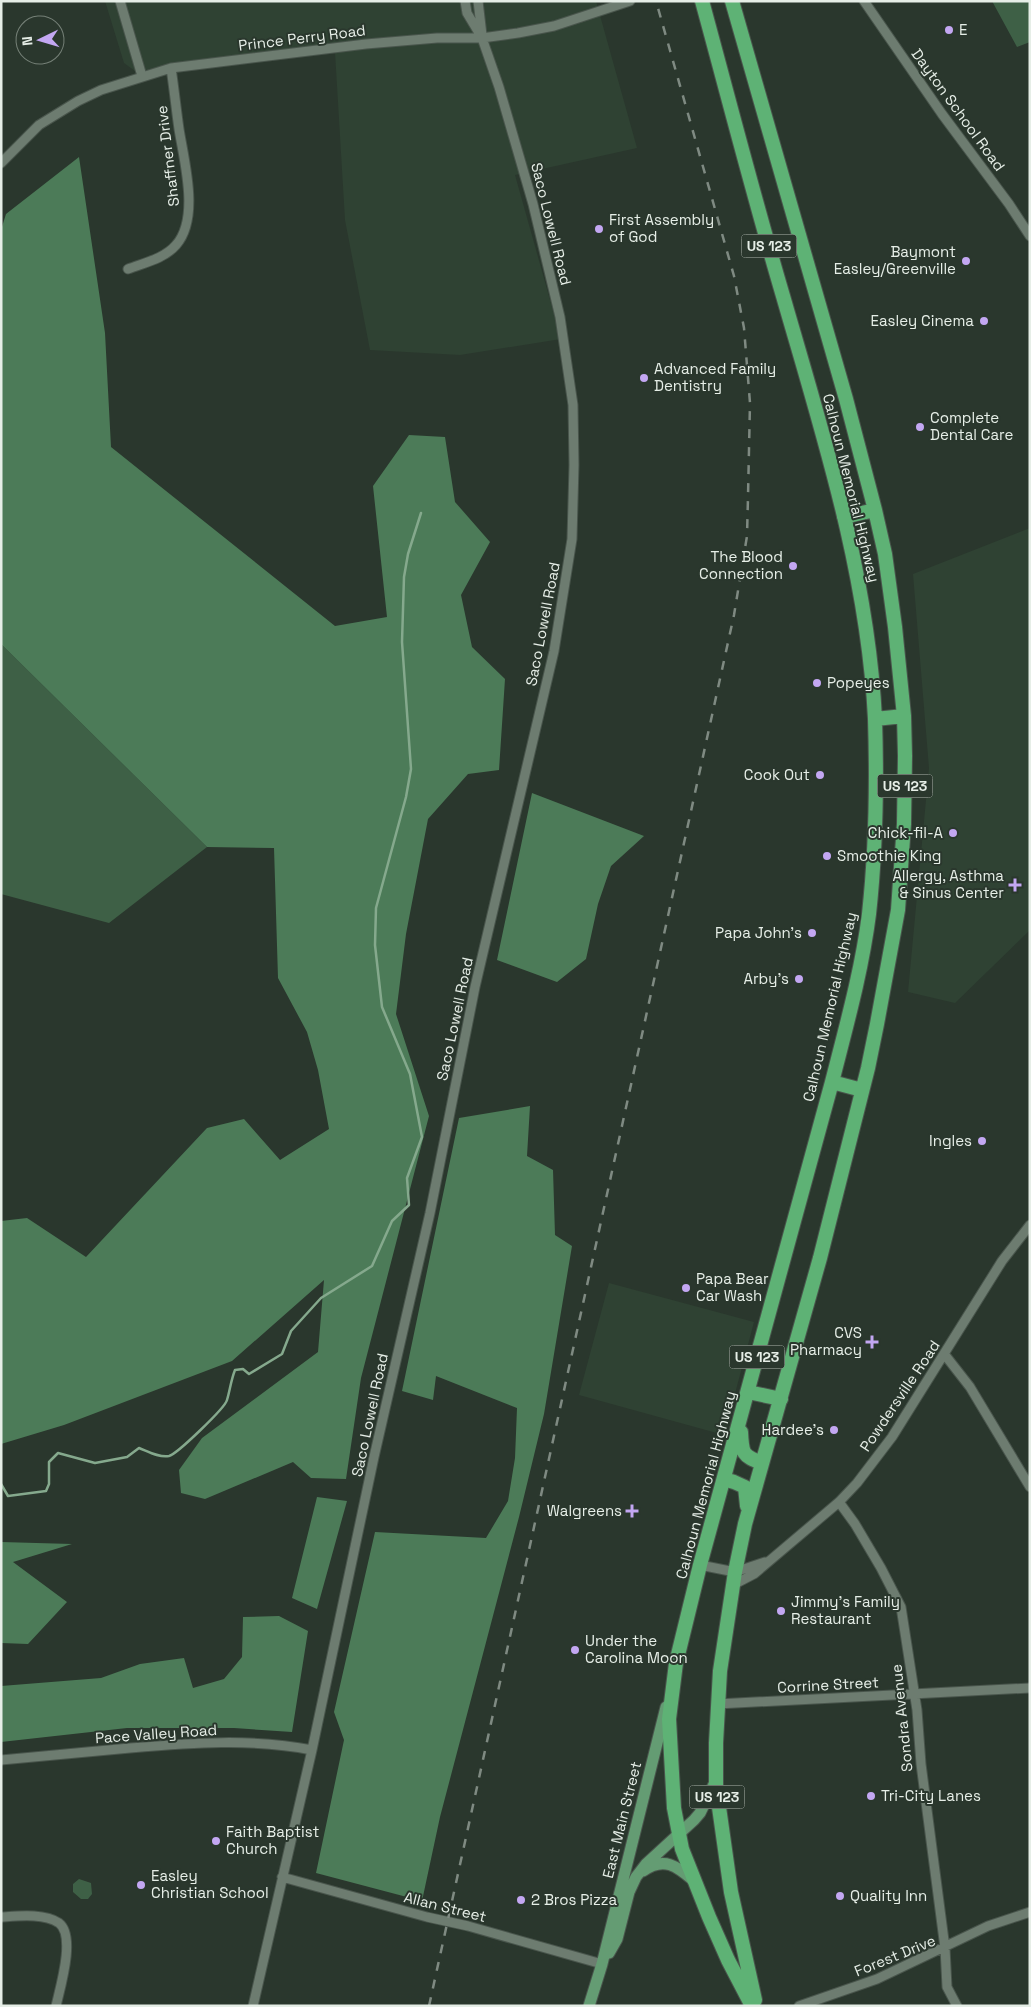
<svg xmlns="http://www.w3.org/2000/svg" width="1031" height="2007" viewBox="0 0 1031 2007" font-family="'Space Grotesk',sans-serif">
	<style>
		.built { fill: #2f4233 }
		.green { fill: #3e6046 }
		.forest { fill: #4c7b58 }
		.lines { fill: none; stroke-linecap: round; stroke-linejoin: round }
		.stream { stroke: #85a98d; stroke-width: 2.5 }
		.minor-casing { stroke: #49554c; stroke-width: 11 }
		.major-casing { stroke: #49554c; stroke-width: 13 }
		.highway-casing { stroke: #49554c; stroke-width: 16 }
		.minor { stroke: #6d7c70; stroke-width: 9 }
		.major { stroke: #649c73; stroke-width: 11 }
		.highway { stroke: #5eb275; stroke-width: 14 }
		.rail { stroke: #7f8a82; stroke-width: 2.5; stroke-dasharray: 9 9; stroke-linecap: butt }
		.poi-dot { fill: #c3a7f2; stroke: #2a372d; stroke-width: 2 }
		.labels { text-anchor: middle; stroke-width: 4; stroke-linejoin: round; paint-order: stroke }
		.shield { fill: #2a372d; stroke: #aeb7af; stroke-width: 1 }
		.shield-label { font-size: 14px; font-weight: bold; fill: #e6eee7 }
		.poi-label { font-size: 15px; fill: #e6eee7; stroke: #2a372d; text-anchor: start }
		.street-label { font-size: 15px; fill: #e6eee7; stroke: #2a372d }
	</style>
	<rect width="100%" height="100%" fill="#2a372d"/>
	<path class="built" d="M105 1H596L637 148 515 175 561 339 460 355 370 350 345 220 335 52 284 59 228 63 142 76 124 63Z
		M1030 528V930L955 1003 908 992 929 768 913 574Z
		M609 1283 754 1322 724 1435 579 1395Z"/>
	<path class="green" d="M992 1H1030V42L1017 47Z
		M1 644 207 847 109 923 1 894Z
		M79 1879 91 1883 92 1894 88 1899H81L73 1892V1884Z"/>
	<path class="forest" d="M79 157 105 333 111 447 335 626 387 617 373 486 409 435 445 437 455 502 490 542 461 595 472 647 505 679 499 770 468 774 428 819 406 934 396 1014 429 1116 361 1378 346 1479 311 1478 293 1462 205 1499 181 1493 179 1470 202 1438 318 1352 324 1280 232 1361 64 1425 1 1444V1221L27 1218 86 1257 207 1128 244 1119 280 1160 329 1129 318 1070 307 1032 278 978 274 848 207 847 1 644V230L6 214Z
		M532 793 644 836 611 866 598 904 586 959 557 982 497 960Z
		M530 1106 527 1156 553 1170 555 1235 572 1246 544 1414 519 1517 440 1817 422 1901 316 1873 344 1740 334 1712 375 1532 486 1538 508 1501 515 1458 517 1408 436 1376 433 1400 402 1391 459 1118Z
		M317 1497 347 1501 317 1609 292 1598Z
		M1 1542 72 1544 13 1562 67 1602 28 1644 1 1643Z
		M279 1616 308 1631 292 1732 234 1728H127L1 1742V1686L101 1678 140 1664 184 1658 193 1688 224 1679 242 1657 243 1617Z"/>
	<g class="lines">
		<path class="stream" d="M1 1484 8 1496 46 1491 49 1484V1462L58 1453 95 1463 127 1457 139 1448C147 1451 159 1458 169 1456 177 1454 225 1408 227 1400 230 1390 231 1380 235 1370L243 1369 249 1374 282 1354 291 1331 321 1298 372 1266 392 1221 409 1205 407 1178 422 1137 410 1074 382 1007 375 945 376 908 406 797 411 769 402 642 404 577 408 554 421 513"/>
		<defs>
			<path id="minor" d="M120 1 142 76
				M478 1 482 35
				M864 1 942 114 1009 204 1030 236
				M1 163 39 125 78 101 101 90 171 68 366 44 437 38H482L518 33 554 26 630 1
				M128 269C143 263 164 259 176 245 200 218 184 161 179 129 176 108 174 88 171 68
				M945 1355 970 1387 1030 1487
				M839 1502 855 1524 881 1568 901 1607 917 1710 921 1764 945 1948 947 1987 957 2006
				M700 1565 735 1572 765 1562
				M733 1585 754 1574 839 1502 857 1483 892 1437 1002 1261 1030 1225
				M717 1704 1030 1688
				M1 1760C44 1756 87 1752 130 1748 190 1743 253 1738 312 1750
				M282 1877 427 1917 468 1926 602 1964
				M1 1917C18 1916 44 1913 59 1923 76 1936 60 1988 56 2006
				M253 2006 312 1750 374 1457 430 1213 475 987 554 651 572 539 574 465 573 405 560 317 533 204 499 87 482 38 467 13 465 1
				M799 2006 877 1979 988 1926 1030 1912"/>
			<path id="major" d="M643 1871C664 1856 677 1866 694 1881
				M609 1953 617 1939 629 1892 636 1877 646 1864 694 1820 700 1813 716 1780
				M589 2006 602 1964 666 1707"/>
			<path id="highway" d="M702 1C729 100 754 198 783 296 823 435 868 574 875 719 877 783 876 850 869 914 862 970 846 1027 832 1082L700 1565 676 1663 669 1719 674 1808 682 1849 709 1917 728 1960 752 2006
				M732 1 846 399 875 510 885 554 895 627 904 716 905 756 904 824 898 910 877 1024 868 1068 820 1258 745 1524 735 1572 720 1671 716 1743V1786L731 1892 755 2000
				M844 517 875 510
				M875 719 904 716
				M832 1082 862 1090
				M748 1392 781 1399
				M741 1432C742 1453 742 1456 762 1463
				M724 1479 734 1482 745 1487 747 1506"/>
		</defs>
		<use href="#minor" class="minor-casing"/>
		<use href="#major" class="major-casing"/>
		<use href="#highway" class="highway-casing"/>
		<use href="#minor" class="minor"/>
		<use href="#major" class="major"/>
		<use href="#highway" class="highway"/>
		<path class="rail" d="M429 2006 734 615 747 536 748 497 750 403 744 328 734 276 656 1"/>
	</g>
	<g class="poi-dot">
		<circle cx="949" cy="30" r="5"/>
		<circle cx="599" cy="229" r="5"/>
		<circle cx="966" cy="261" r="5"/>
		<circle cx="984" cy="321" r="5"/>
		<circle cx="644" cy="378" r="5"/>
		<circle cx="920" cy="427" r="5"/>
		<circle cx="793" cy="566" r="5"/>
		<circle cx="817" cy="683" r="5"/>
		<circle cx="820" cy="775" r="5"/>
		<circle cx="953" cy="833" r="5"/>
		<circle cx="827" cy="856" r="5"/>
		<path d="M1012.5 877.5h5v5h5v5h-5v5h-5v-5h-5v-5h5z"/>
		<circle cx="812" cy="933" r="5"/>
		<circle cx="799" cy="979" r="5"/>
		<circle cx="982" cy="1141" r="5"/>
		<circle cx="686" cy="1288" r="5"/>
		<path d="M869.5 1334.5h5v5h5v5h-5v5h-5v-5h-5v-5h5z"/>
		<circle cx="834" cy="1430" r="5"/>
		<path d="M629.5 1503.5h5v5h5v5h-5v5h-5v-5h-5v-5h5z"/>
		<circle cx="781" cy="1611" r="5"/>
		<circle cx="575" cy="1650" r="5"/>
		<circle cx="871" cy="1796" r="5"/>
		<circle cx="216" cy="1841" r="5"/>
		<circle cx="141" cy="1885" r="5"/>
		<circle cx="840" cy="1896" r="5"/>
		<circle cx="521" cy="1900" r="5"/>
	</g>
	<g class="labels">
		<g class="shield">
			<rect x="741.5" y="234.5" width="55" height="23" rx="4"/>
			<rect x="877.5" y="774.5" width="55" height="23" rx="4"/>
			<rect x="729.5" y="1345.5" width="55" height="23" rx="4"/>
			<rect x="689.5" y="1785.5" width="55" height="23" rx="4"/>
		</g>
		<g class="shield-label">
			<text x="769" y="251">US 123</text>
			<text x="905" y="791">US 123</text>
			<text x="757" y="1362">US 123</text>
			<text x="717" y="1802">US 123</text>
		</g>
		<g class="poi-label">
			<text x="959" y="35">E</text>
			<text x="609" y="225">First Assembly<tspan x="609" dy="17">of God</tspan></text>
			<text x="956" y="257" text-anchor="end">Baymont<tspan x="956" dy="17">Easley/Greenville</tspan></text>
			<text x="974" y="326" text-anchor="end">Easley Cinema</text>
			<text x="654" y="374">Advanced Family<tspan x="654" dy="17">Dentistry</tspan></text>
			<text x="930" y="423">Complete<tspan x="930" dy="17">Dental Care</tspan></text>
			<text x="783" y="562" text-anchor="end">The Blood<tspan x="783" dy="17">Connection</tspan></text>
			<text x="827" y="688">Popeyes</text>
			<text x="810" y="780" text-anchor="end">Cook Out</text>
			<text x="943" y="838" text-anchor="end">Chick-fil-A</text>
			<text x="837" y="861">Smoothie King</text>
			<text x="1004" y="881" text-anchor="end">Allergy, Asthma<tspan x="1004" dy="17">&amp; Sinus Center</tspan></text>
			<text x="802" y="938" text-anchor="end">Papa John's</text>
			<text x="789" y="984" text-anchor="end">Arby's</text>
			<text x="972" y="1146" text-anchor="end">Ingles</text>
			<text x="696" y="1284">Papa Bear<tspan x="696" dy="17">Car Wash</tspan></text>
			<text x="862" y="1338" text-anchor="end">CVS<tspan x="862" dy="17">Pharmacy</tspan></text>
			<text x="824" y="1435" text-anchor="end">Hardee's</text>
			<text x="622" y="1516" text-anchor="end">Walgreens</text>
			<text x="791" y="1607">Jimmy's Family<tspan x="791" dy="17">Restaurant</tspan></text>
			<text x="585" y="1646">Under the<tspan x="585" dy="17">Carolina Moon</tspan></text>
			<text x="881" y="1801">Tri-City Lanes</text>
			<text x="226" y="1837">Faith Baptist<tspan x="226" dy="17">Church</tspan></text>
			<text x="151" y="1881">Easley<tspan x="151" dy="17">Christian School</tspan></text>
			<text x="850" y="1901">Quality Inn</text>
			<text x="531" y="1905">2 Bros Pizza</text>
		</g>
		<g class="street-label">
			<text transform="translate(302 38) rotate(-7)" y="5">Prince Perry Road</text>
			<text transform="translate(958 110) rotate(54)" y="5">Dayton School Road</text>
			<text transform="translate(168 156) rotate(-97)" y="5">Shaffner Drive</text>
			<text transform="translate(551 224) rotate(76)" y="5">Saco Lowell Road</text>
			<text transform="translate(851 488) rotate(76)" y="5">Calhoun Memorial Highway</text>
			<text transform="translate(543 624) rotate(-79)" y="5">Saco Lowell Road</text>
			<text transform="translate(830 1007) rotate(-77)" y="5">Calhoun Memorial Highway</text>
			<text transform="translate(455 1019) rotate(-78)" y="5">Saco Lowell Road</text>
			<text transform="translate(900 1396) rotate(-56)" y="5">Powdersville Road</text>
			<text transform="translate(370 1415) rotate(-78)" y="5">Saco Lowell Road</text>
			<text transform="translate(706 1485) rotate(-75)" y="5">Calhoun Memorial Highway</text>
			<text transform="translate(828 1685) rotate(-3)" y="5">Corrine Street</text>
			<text transform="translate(902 1718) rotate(-96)" y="5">Sondra Avenue</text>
			<text transform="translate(156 1734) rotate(-4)" y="5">Pace Valley Road</text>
			<text transform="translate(622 1820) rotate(-76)" y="5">East Main Street</text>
			<text transform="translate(445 1907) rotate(14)" y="5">Allan Street</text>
			<text transform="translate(895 1956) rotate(-22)" y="5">Forest Drive</text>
		</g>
	</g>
	<rect width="1031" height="2007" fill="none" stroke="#e6eee7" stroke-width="5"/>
	<g transform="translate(40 40) rotate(265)"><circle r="24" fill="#2a372d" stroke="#758077"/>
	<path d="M0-4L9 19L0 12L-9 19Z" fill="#c3a7f2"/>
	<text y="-8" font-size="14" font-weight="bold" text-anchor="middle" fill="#e6eee7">N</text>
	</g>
</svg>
